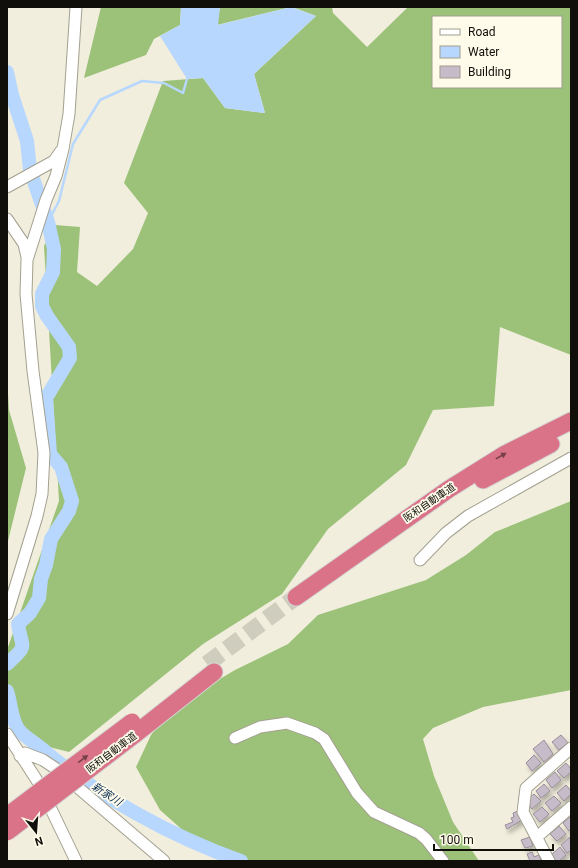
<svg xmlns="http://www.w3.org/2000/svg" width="578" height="868" viewBox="0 0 578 868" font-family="Roboto,'Noto Sans JP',sans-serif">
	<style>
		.forest { fill: #9cc27a; fill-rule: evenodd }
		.water { fill: #b8d7fe }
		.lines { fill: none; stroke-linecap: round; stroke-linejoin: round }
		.stream { stroke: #b8d7fe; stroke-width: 2.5 }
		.river { stroke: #b8d7fe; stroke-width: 14 }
		.building { fill: #c6bbc9; stroke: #988e9b; filter: url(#shadow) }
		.highway-tunnel { stroke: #cfcdbd; stroke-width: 17; stroke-dasharray: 17 8; stroke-linecap: butt }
		.minor-casing { stroke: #a3a090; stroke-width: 13 }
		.highway-casing { stroke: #d4d4d3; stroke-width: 19 }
		.minor { stroke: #fff; stroke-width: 11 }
		.highway { stroke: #da7388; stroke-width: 17 }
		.highway-bridge-casing { stroke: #d4d4d3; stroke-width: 19; stroke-linecap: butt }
		.highway-bridge { stroke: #da7388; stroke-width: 17 }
		.oneway { fill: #754148 }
		.labels { text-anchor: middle; stroke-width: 3.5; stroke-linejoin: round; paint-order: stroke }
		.street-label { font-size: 10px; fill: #100f09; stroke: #fffbea }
		.water-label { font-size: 11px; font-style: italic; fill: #092e55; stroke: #fffbea }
	</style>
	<defs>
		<filter id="shadow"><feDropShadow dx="2.5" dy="4" stdDeviation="2" flood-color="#0004"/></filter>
	</defs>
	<rect width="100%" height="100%" fill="#f1eedd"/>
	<path class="forest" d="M101 7H181L180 25 154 39 146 55 84 78Z
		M220 7H291L217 25Z
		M292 7H332L333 13 367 47 407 8 405 7H571V355L500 327 494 406 433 410 406 465 328 529 282 594 203 644 69 752 29 742 7 686V650L59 501 44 246 55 225 80 227 77 272 97 286 133 249 148 213 124 183 163 81 203 78 225 108 265 113 254 74 316 16ZM433 17H561V87H433Z
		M7 376 9 410 26 468 7 545Z
		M571 501V690L483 707 433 728 423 739 434 776 453 822 479 861H243L204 849 160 810 136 767 151 735 171 708 235 670 288 644 318 615 426 580 466 555 495 532Z"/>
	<path class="water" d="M181 7H220L218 25 291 7 316 16 254 74 265 113 225 108 203 78 187 79 160 36 180 25Z"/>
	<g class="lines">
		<path class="stream" d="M48 222 59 201 73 144 100 100 142 81 164 83 183 93 187 79"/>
		<path class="river" d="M7 72 12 95 27 141 30 170 48 222 54 249 53 272 42 294V306L47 316 69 347 70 358 46 398 50 454 61 467 72 501 69 511 51 539 46 565 41 579 39 598 30 613 18 624C22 650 29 644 7 664
			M7 691C11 703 11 718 18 729 23 736 34 742 41 748 96 795 172 837 241 861"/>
	</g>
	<path class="building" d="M561 735 568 743 559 750 552 742Z
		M544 740 553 754 544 762 533 749Z
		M534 755 541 763 532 771 526 763Z
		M566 763 571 769V772L564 778 557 771Z
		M555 772 561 780 552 788 546 780Z
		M544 784 550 791 541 798 536 791Z
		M566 785 571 791V794L564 801 557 793Z
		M534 794 541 801 532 809 526 801Z
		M554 796 561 803 552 811 545 803Z
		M542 807 549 814 540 822 533 814Z
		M518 811 522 820 507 829 505 825 513 822 511 818 514 817 513 813Z
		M571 816V830L569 831 563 823Z
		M559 826 566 834 557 841 550 834Z
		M530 837 533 846 525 848 521 840Z
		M570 837 571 850 567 853 561 845Z
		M560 847 566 855 559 861H556L551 855Z
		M532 852 534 857 539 855 541 861H530L527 854Z"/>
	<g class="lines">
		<path class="highway-tunnel" d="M207 664 296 597"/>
		<defs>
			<path id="minor" d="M7 187 54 161 61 151
				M7 219 24 244 27 257
				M420 560 446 533 468 516 571 458
				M7 614 37 516 42 494 44 453 33 371 26 294 27 260 46 200 56 176 63 149 69 114 76 7
				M7 734 38 782 76 861
				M235 738 260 727 287 723 315 733 324 739 357 793 374 812 419 833 426 839 443 861
				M20 756 25 753 43 760 55 768 164 861
				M537 837 571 807
				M549 861 523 812 526 788 571 748"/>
			<path id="highway" d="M483 480 551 444
				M296 597 449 489 505 454 571 421
				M134 735 214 672"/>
		</defs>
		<use href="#minor" class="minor-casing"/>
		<use href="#highway" class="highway-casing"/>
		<use href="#minor" class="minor"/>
		<use href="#highway" class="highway"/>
		<defs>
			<path id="highway-bridge" d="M7 816 132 722
				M7 832 134 735"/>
		</defs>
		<use href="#highway-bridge" class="highway-bridge-casing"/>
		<use href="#highway-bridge" class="highway-bridge"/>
	</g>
	<defs><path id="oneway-solid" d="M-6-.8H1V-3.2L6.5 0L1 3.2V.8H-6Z"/></defs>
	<g class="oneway">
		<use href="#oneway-solid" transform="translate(501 456) rotate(-29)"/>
		<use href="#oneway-solid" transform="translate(83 759) rotate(-37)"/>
	</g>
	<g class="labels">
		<g class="street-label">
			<text transform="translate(429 502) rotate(-34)" y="4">阪和自動車道</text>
			<text transform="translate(111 752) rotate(-37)" y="4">阪和自動車道</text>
		</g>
		<g class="water-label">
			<text transform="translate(107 794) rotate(33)" y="4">新家川</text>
		</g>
	</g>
	<rect width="578" height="868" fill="none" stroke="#100f09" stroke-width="16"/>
	<rect x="432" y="16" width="130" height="72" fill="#fffbea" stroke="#9f9d90"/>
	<rect x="440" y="29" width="20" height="6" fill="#ffffff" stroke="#9f9d90"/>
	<text x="468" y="36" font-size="12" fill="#100f09">Road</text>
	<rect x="440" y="46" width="20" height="12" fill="#b8d7fe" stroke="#9f9d90"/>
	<text x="468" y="56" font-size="12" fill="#100f09">Water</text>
	<rect x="440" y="66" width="20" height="12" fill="#c6bbc9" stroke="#9f9d90"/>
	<text x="468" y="76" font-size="12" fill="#100f09">Building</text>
	<g transform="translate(36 832) rotate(163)" stroke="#fffbea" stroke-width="3" paint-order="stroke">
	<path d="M0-3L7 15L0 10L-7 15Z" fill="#100f09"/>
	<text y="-6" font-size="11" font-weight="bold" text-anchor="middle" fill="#100f09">N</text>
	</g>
	<path d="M434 844v6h119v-6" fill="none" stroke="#100f09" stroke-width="2"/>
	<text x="440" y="844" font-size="12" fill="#100f09" stroke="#fffbea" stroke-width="3" paint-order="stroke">100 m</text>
</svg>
